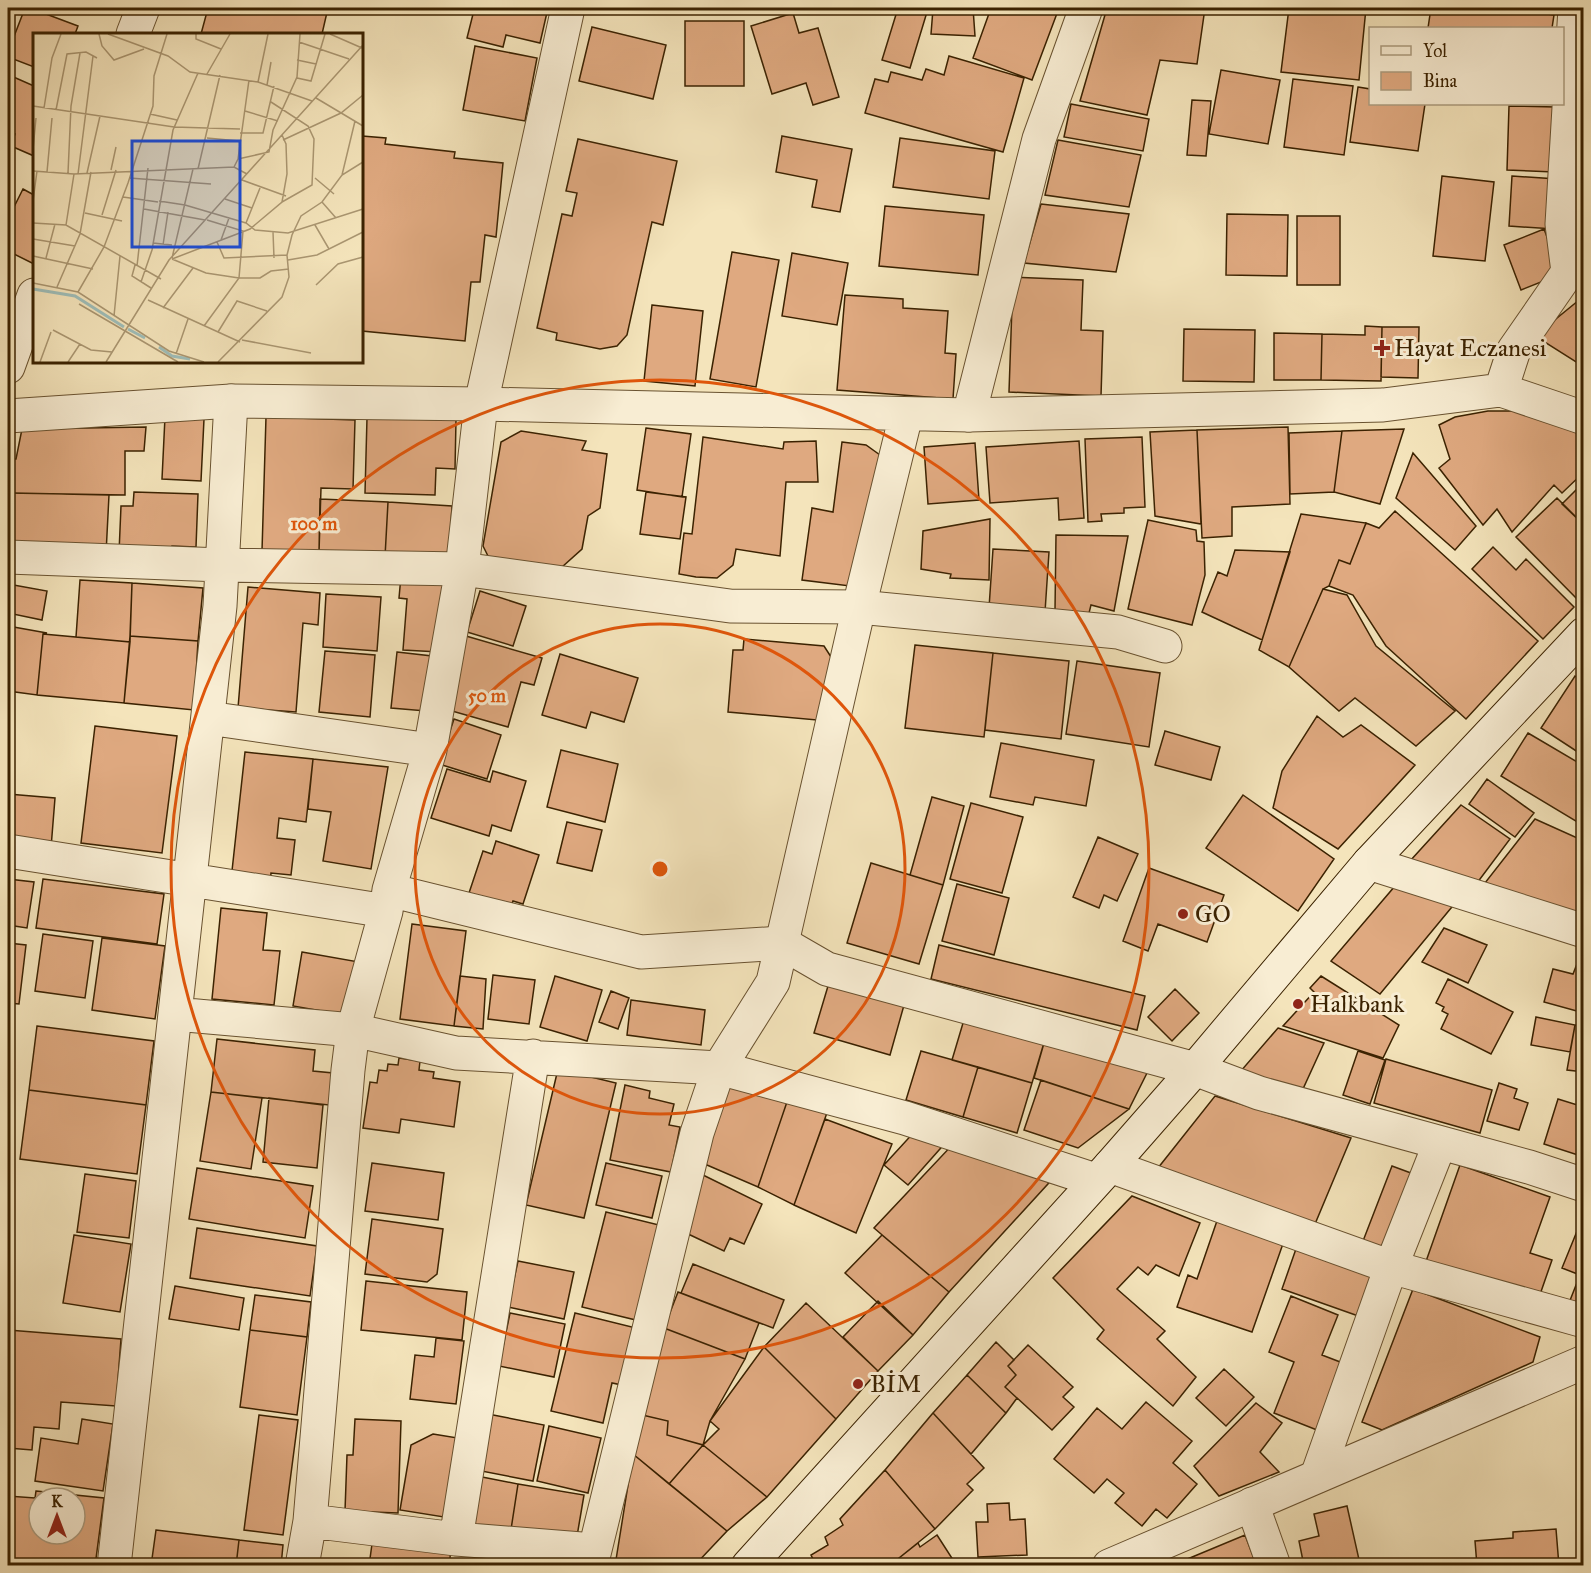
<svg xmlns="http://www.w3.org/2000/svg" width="1591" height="1573" viewBox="0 0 1591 1573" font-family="'IM FELL Great Primer',serif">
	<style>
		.building { fill: #dfa980; stroke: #3b2201; stroke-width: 1.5; fill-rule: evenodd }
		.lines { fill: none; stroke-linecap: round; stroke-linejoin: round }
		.minor-casing { stroke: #695230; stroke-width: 35 }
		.tertiary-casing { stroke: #695230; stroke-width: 35 }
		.secondary-casing { stroke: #3b2201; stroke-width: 35 }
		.minor { stroke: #f8edd3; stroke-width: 33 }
		.tertiary { stroke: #f8edd3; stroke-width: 33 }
		.secondary { stroke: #f8edd3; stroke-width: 33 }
		.ring { fill: none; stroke: #df560b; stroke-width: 3 }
		.poi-dot { fill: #8f2418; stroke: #f8edd3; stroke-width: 2 }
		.labels { text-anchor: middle; stroke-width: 6; stroke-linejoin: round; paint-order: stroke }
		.poi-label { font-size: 24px; fill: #3b2201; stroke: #f8edd3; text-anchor: start }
		.inset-river { fill: none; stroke: #9ebdb8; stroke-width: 3 }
		.inset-road { fill: none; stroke: #aa9671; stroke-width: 1.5 }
		.view { fill: #1d4ed8; fill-opacity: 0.15; stroke: #1d4ed8; stroke-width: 3 }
		.inset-edge { fill: none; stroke: #3b2201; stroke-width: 3 }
		.centre { fill: #df560b; stroke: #f8edd3; stroke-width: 3 }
		.ring-label { font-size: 18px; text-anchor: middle; font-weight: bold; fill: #df560b; stroke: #f8edd3; stroke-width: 6; stroke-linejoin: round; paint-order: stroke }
	</style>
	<rect width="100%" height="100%" fill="#f4e4bb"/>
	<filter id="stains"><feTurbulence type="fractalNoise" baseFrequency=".00333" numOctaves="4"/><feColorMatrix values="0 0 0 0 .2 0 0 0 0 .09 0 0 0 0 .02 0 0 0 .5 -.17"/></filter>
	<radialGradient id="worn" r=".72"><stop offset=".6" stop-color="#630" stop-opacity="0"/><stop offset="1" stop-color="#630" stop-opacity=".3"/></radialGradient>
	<path class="building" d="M25 8H30L78 26 75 34H34V67L8 57V52Z
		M208 8H328L322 34H201Z
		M491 8H548L540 43 506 35 503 47 467 38 474 10 490 13Z
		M898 8H912L927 12 910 68 882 60Z
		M930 8H973L975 36 931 34 933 9Z
		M991 8H1059L1032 80 973 58Z
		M1107 8H1205L1197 64 1160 60 1147 115 1080 101Z
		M1289 8H1366L1359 80 1281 72Z
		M1431 8H1507L1554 15 1552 28H1428Z
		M793 13 799 33 818 28 839 97 813 105 806 83 772 94 751 26Z
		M685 21H744V86H685Z
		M592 27 666 45 653 99 579 81Z
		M475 46 537 58 525 121 463 110Z
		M949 56 1024 78 1003 152 865 113 875 79 888 82 891 72 922 80 926 69 944 75Z
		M1221 70 1280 80 1268 144 1209 134Z
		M9 75 34 86V156L11 146 15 134 8 131V79Z
		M1293 79 1353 86 1344 155 1284 147Z
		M1358 87 1370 89V104H1425L1418 151 1350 142Z
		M1192 100 1211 101 1206 156 1187 155Z
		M1071 104 1149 119 1143 151 1064 137Z
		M1509 106 1556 107 1554 172 1507 170Z
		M1584 124V201L1581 202 1577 185Z
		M362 136 386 138 385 144 455 152 454 158 503 163 496 237 485 235 480 282H471L465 341 362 331Z
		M782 136 852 149 840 212 812 207 817 180 776 172Z
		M900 138 995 151 989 199 893 187Z
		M578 139 677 161 663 225 652 222 627 335 617 346 600 349 556 340 557 333 537 328 562 214 572 216 577 193 566 191Z
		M1058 140 1141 155 1129 207 1045 195Z
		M1442 176 1494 182 1485 261 1433 256Z
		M1512 176 1557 179 1554 229 1509 226Z
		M23 189 34 195V264L8 251V219Z
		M1041 204 1129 214 1116 272 1024 263Z
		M885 206 984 215 978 275 879 266Z
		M1227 214 1288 215 1287 276 1226 275Z
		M1297 216H1340V285H1297Z
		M1544 229 1561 274 1521 290 1504 245Z
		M732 252 779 260 756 387 710 379Z
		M792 253 848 263 837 325 782 316Z
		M1013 277 1083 280 1081 330 1103 331 1101 396 1009 392Z
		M845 295 903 299V308L948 311 945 353 956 354 953 399 837 390Z
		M1584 296V367L1535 336Z
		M652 305 703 311 695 386 644 381Z
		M1365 326 1382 327 1381 381 1321 380 1322 334 1365 335Z
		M1382 327H1419L1418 378 1381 377Z
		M1184 329 1255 330 1254 382 1183 381Z
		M1274 333 1322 334 1321 380H1274Z
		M1488 411H1522L1584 429V472L1562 493 1554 485 1512 532 1497 509 1483 525 1439 468 1450 459 1439 425 1455 417Z
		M165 417 204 419 201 481 162 479Z
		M266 417 355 420 353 489 321 488 319 553 262 551Z
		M367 418 456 420 455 469 436 468 435 495 365 493Z
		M146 427 144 451H125V495L8 493 9 459H16L22 429Z
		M1288 427 1290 504 1232 507V536L1202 538 1197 430Z
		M646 428 691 434 682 497 637 490Z
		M1404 429 1380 504 1334 492 1342 431Z
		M1197 430 1201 524 1155 516 1150 432Z
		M521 431 586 441 582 450 607 454 600 508 588 516 582 549 552 576 493 566 483 546 501 442Z
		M1342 431 1334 492 1290 494 1289 433Z
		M703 437 783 449 784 442 816 441 818 482H786L780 556 736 549 733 565 717 578 696 577 679 574 684 533 692 534Z
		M1142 437 1145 507 1124 508V513L1101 514 1102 521 1088 522 1085 439Z
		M1079 441 1084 518 1059 520 1058 498 990 503 986 447Z
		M842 442 866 445 880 455 850 586 802 580 812 508 833 512Z
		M975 443 979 500 928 504 924 447Z
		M1413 453 1476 526 1455 550 1396 498Z
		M1584 482V525L1562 504Z
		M134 492 198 494 196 547 172 546 171 555 119 553 121 506H133Z
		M646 492 686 497 680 539 640 534Z
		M14 493 109 495 106 554 8 544V527Z
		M1557 498 1584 525V599L1580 602 1516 537Z
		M320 499 388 502 385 557 319 553Z
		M388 502 452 506 449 561 385 557Z
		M1395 511 1538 641 1466 719 1386 646 1353 595 1329 586 1339 560 1350 564 1366 523 1379 528Z
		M1301 514 1366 523 1350 564 1339 560 1329 586 1323 589 1289 667 1259 650Z
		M990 519 989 580 950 578 951 574 921 569 923 531Z
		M1148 520 1196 530 1197 541 1204 542 1205 575 1192 625 1128 609Z
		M1056 535 1128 536 1114 611 1091 605 1089 613 1055 611Z
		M1493 547 1516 570 1526 559 1574 607 1543 639 1472 569Z
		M993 549 1049 552 1045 612 989 608Z
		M1235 550 1290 552 1262 640 1202 612 1218 572 1227 576Z
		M401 576 444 580 439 652 403 650 407 599 399 598Z
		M80 580 132 583 130 642 76 637Z
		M132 583 203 588 198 641 130 636Z
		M8 584 47 591 42 620 8 613Z
		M248 587 320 593 318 625 303 623 296 712 238 708Z
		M1323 589 1347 595 1376 646 1455 711 1416 746 1355 698 1339 711 1289 667Z
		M480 591 526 606 513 646 467 632Z
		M326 594 381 597 377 651 323 647Z
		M8 626 47 633 43 634 37 695 8 691Z
		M43 634 130 642 124 703 37 695Z
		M130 636 198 641 194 710 124 703Z
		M466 636 542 658 534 685 521 682 508 727 445 709Z
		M744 639 824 646 833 660 828 721 728 712 733 650H743Z
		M915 645 993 653 984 737 905 728Z
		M325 651 375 655 370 717 319 712Z
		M397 652 432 656 426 711 391 708Z
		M993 653 1069 661 1061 739 985 730Z
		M560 654 638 678 624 722 591 712 586 728 542 715Z
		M1077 661 1160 673 1149 747 1066 734Z
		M1575 676 1584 682V756L1541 728Z
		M1317 716 1343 737 1361 725 1415 765 1338 849 1273 808 1282 771Z
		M454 719 501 735 487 779 439 764Z
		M95 726 177 736 162 853 81 843Z
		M1165 731 1220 747 1211 780 1155 765Z
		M1528 733 1584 766V826L1501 776Z
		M1001 743 1094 760 1086 806 1035 797 1033 805 990 797Z
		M561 750 618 764 605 822 547 807Z
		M245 752 313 759 306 822 279 818 277 838 295 840 291 875 271 873 270 884 231 880Z
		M313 759 388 767 371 869 323 861 331 812 308 809Z
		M447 769 490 782 493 771 526 781 511 831 492 825 489 836 431 818Z
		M1487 779 1534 813 1515 837 1469 804Z
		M8 794 55 798 51 848 8 844Z
		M1243 795 1334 859 1298 911 1206 848Z
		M932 797 964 806 943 885 910 875Z
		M971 803 1023 817 1002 893 950 879Z
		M1461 805 1510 839 1474 887 1410 861Z
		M1535 819 1584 841V917L1481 888Z
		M567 822 602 830 592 871 557 863Z
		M1098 837 1138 854 1117 901 1104 895 1099 908 1073 897Z
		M496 841 539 855 523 904 513 901 510 909 468 896 483 851 492 854Z
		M871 863 943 885 919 964 847 943Z
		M1149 868 1224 895 1207 942 1158 924 1148 951 1123 941Z
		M8 879 34 882 27 928 8 925Z
		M43 879 164 894 157 944 36 928Z
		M1401 879 1456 902 1380 994 1331 961Z
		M957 884 1009 898 994 955 942 941Z
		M221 908 267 913 263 950 280 951 274 1005 212 999Z
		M412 924 466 931 454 1026 400 1019Z
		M1444 928 1487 945 1468 983 1422 962Z
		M43 934 93 941 85 998 35 991Z
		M102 938 165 946 155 1019 92 1010Z
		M8 943 26 945 19 1004 8 1003Z
		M939 945 1145 996 1137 1030 931 979Z
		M302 952 359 962 350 1016 293 1006Z
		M1577 964 1584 966V1013L1544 1002 1553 969 1573 974Z
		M493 975 535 980 529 1024 488 1019Z
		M460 976 486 979 483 1029 454 1026Z
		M555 976 602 990 587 1041 540 1027Z
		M831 976 906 998 890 1055 814 1033Z
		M1321 976 1399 1025 1383 1058 1283 1026 1314 992 1310 988Z
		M1448 979 1513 1012 1491 1054 1441 1029 1448 1014 1442 1011 1444 1007 1436 1003Z
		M1175 989 1199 1013 1172 1041 1148 1017Z
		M611 991 629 998 618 1029 599 1022Z
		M631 1000 705 1010 701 1045 627 1035Z
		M966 1013 1046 1036 1032 1083 952 1060Z
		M1536 1017 1575 1025 1570 1052 1531 1045Z
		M1575 1025 1584 1026V1072L1567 1070Z
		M37 1026 154 1041 146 1105 29 1090Z
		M1278 1028 1324 1043 1302 1091 1240 1072Z
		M1046 1036 1151 1065 1129 1109 1034 1078Z
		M217 1039 315 1050 313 1071 333 1073 329 1105 211 1092Z
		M921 1051 978 1067 963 1117 906 1100Z
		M1358 1051 1385 1060 1370 1104 1343 1095Z
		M399 1058 420 1061 419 1070 434 1072 433 1078 460 1082 454 1127 401 1119 399 1133 363 1128 370 1082 377 1083 379 1070 387 1071 388 1064 398 1065Z
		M1386 1059 1492 1090 1480 1133 1374 1103Z
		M978 1067 1032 1083 1017 1133 963 1117Z
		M558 1069 616 1083 584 1218 526 1205Z
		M730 1077 789 1096 758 1187 700 1162Z
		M1041 1080 1129 1109 1078 1148 1024 1130Z
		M1499 1083 1517 1089 1514 1098 1528 1103 1519 1130 1487 1121Z
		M625 1085 650 1091 649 1098 674 1104 669 1125 680 1127 671 1172 610 1160Z
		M29 1090 146 1105 137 1174 20 1159Z
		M211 1092 262 1098 251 1169 200 1161Z
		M789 1096 828 1110 794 1205 758 1187Z
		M1215 1096 1351 1138 1315 1224 1158 1168Z
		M269 1098 323 1105 317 1168 263 1162Z
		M1558 1099 1584 1107V1157L1544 1144Z
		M825 1119 892 1144 856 1233 794 1205Z
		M916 1130 947 1141 908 1185 884 1165Z
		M955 1142 1057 1174 949 1292 874 1228Z
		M372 1163 444 1173 438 1220 365 1211Z
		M606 1163 662 1176 652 1218 596 1205Z
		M1460 1165 1550 1197 1530 1253 1552 1260 1536 1306 1424 1267Z
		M1392 1166 1419 1176 1390 1251 1363 1241Z
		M197 1168 313 1186 305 1238 189 1219Z
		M85 1174 136 1181 129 1238 77 1232Z
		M703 1175 762 1204 744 1244 730 1238 724 1251 686 1233Z
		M1132 1196 1200 1223 1179 1276 1156 1265 1148 1275 1138 1267 1117 1289 1165 1331 1157 1339 1196 1377 1173 1406 1097 1339 1104 1330 1053 1278Z
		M606 1212 659 1225 640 1321 582 1307Z
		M1584 1214V1314L1567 1308 1580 1275 1562 1268Z
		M1219 1215 1285 1238 1252 1332 1177 1307 1188 1275 1197 1279Z
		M372 1219 443 1229 437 1274 427 1282 365 1274Z
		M197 1228 317 1246 310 1296 190 1278Z
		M74 1235 131 1244 120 1312 63 1303Z
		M882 1235 949 1292 913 1335 845 1273Z
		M1297 1246 1379 1275 1364 1318 1282 1289Z
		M518 1261 574 1272 564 1319 508 1307Z
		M693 1264 784 1300 773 1328 681 1293Z
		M366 1281 467 1292 462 1340 361 1330Z
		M175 1286 244 1298 239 1330 169 1319Z
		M1413 1289 1540 1337 1533 1362 1382 1430 1362 1422Z
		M678 1292 759 1323 745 1359 664 1328Z
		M255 1295 311 1302 307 1337 250 1330Z
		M1291 1296 1338 1315 1322 1355 1348 1365 1322 1432 1274 1413 1294 1362 1269 1352Z
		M878 1301 913 1335 878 1371 843 1337Z
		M806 1303 878 1371 836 1419 764 1347Z
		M510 1313 565 1324 554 1377 499 1366Z
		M575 1313 636 1328 622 1385 612 1383 603 1423 551 1411Z
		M664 1328 745 1359 710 1421 703 1445 667 1435 668 1421 638 1414Z
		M8 1330 121 1339 116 1406 61 1402 59 1429 34 1427 32 1450 8 1448Z
		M250 1330 307 1337 297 1415 240 1407Z
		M436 1338 464 1341 456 1404 410 1399 415 1355 434 1357Z
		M996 1342 1014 1360 1008 1366 1016 1375 1005 1387 1017 1398 1006 1413 967 1375Z
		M1028 1345 1073 1387 1063 1397 1074 1407 1052 1430 1005 1387 1016 1375 1008 1366Z
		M764 1347 836 1419 767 1497 703 1445 719 1429 710 1421Z
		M1224 1369 1254 1397 1226 1426 1196 1398Z
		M967 1375 1006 1413 971 1454 933 1413Z
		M1146 1402 1192 1441 1173 1463 1197 1484 1167 1518 1156 1509 1142 1526 1115 1503 1124 1493 1107 1479 1094 1493 1054 1459 1097 1408 1122 1429Z
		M1256 1403 1282 1423 1260 1452 1279 1472 1219 1496 1194 1466Z
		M933 1413 984 1468 967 1484 973 1490 935 1529 885 1470Z
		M488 1414 544 1425 533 1481 476 1470Z
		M638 1414 668 1421 667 1435 703 1445 669 1484 633 1454Z
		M259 1415 298 1420 283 1535 244 1530Z
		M82 1419 113 1424 103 1491 35 1481 41 1438 78 1444Z
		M355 1419 401 1421 398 1513 345 1511 347 1455H353Z
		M549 1426 601 1438 588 1493 537 1481Z
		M433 1434 464 1439 450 1518 400 1510 411 1445Z
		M703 1445 767 1497 727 1531 669 1484Z
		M633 1454 727 1531 694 1566H615Z
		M885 1470 935 1529 889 1566H807L814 1561 811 1555 828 1545 825 1537 843 1525 840 1519Z
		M477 1476 518 1484 510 1536 466 1529Z
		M518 1484 584 1495 575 1548 510 1536Z
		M36 1491 104 1498 95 1566H8V1496L35 1498ZM39 1498H75V1534H39Z
		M1009 1503 1010 1520 1025 1519 1027 1555 978 1557 976 1522H988L987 1504Z
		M1347 1506 1360 1564 1304 1566 1299 1541 1319 1536 1314 1514Z
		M1556 1529 1559 1566H1477L1475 1541 1513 1538V1532Z
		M156 1530 239 1540 236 1566H151Z
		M937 1535 957 1566H889L918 1543 920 1547Z
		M1245 1535 1257 1566 1173 1565Z
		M239 1540 283 1545 281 1566H236Z
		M372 1544 451 1549 449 1566H369Z
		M497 1548 575 1553 574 1566H496Z"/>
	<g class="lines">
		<defs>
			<path id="minor" d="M133 34 143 8
				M8 367 34 295
				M969 415 1039 139 1086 8
				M8 557 222 565 462 569 730 606 859 607 1118 632 1165 646
				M208 718 430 750
				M8 851 386 911
				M1369 863 1584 931
				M389 890 641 952 782 943 827 969 1195 1069 1259 1093 1529 1167 1584 1185
				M175 1014 353 1030 456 1053 719 1068 905 1118 1095 1180
				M1110 1166 1391 1267 1584 1321
				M1317 1476 1391 1267 1440 1143
				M1252 1504 1274 1566
				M310 1521 456 1539 594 1550
				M456 1539 533 1056
				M114 1566 220 606 231 401
				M302 1566 310 1521 348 1070 353 1030 386 911 389 890 430 750 462 569 481 404 568 8"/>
			<path id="tertiary" d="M1501 390 1514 350 1568 272 1562 224 1575 8
				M8 416 231 401 481 404 969 415 1383 405 1501 390 1584 418
				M591 1566 697 1133 719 1068 773 982 859 607 906 415
				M1109 1566 1584 1362"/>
			<path id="secondary" d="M748 1566 1110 1166 1195 1069 1369 863 1584 634"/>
		</defs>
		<use href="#minor" class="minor-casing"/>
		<use href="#tertiary" class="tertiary-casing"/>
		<use href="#secondary" class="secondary-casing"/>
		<use href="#minor" class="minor"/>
		<use href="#tertiary" class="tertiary"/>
		<use href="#secondary" class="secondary"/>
	</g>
	<g class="ring">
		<circle cx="660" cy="869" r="245"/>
		<circle cx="660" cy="869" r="489"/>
	</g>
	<g class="poi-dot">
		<path d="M1379 339h6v6h6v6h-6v6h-6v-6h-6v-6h6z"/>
		<circle cx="1183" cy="914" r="6"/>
		<circle cx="1298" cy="1004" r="6"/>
		<circle cx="858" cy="1384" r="6"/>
	</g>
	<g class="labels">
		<g class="poi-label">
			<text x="1394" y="356">Hayat Eczanesi</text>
			<text x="1195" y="922">GO</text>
			<text x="1310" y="1012">Halkbank</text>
			<text x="870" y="1392">BİM</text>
		</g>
	</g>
	<g transform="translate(33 33)">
		<rect width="330" height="330" fill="#f4e4bb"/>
		<path class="inset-river" d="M0 256 42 263 91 294M95 296 112 305M126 314 139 323 157 326"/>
		<path class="inset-road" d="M66 1 69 13 81 27 111 16M75 1 135 23 157 39 225 49 279 68M163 1V6L188 16M297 1 329 15M266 9 316 26M264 27 283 31M174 41 197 1M264 45 278 48 292 1M225 49 235 1M234 52 238 29M283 65 330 93M238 69 275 93 281 106 279 152 249 169M0 73 141 94 207 96M11 75 19 25 28 1M23 77 34 21 53 19 64 25M212 78 245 88M117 81 144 87M207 100H230L241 53M174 105 206 108M250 107 308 80 330 62M0 116 3 85M205 126 236 119 240 97 264 44 267 1M201 134 205 126 216 47M165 136 187 42M78 137 83 114M0 138 41 141 201 134 214 141M14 139 19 85M35 140 38 73 47 20M54 140 67 83M45 141 60 23M309 142 322 88M96 145 178 151M282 145 301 161M209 147 253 163M90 164 125 169M192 166 219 175M0 168 4 138M126 168 152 172 213 190 222 197 255 200 330 176M289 169 303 185M111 176 172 187M52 180 89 188M69 182 83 137M0 190 33 192 128 246M213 190 227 155M33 192 41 141M282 192 296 216M240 199 241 225M0 206 42 213M188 207 196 185M184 209 191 225 254 222M120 210 139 212M130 212 135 179M0 223 60 236M13 225 22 191M139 225 160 136M139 226 217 196 249 169 254 141 253 111 249 102M139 226 173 240 206 245H227L238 238 256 236M255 227 284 222 330 199M102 232 99 243 118 255M104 233 115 135M108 249 119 217 140 97 165 40M0 250 45 259 136 318 171 329M283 252 305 231 330 224M24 254 47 201 58 139M45 259 71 214 95 150 120 73 121 43 134 1M115 267 207 309M46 271 145 329M130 275 160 235M81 283 87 223M171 293 206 245 210 198 174 187M20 297 58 317 79 319M185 299 204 268 234 278M209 307 278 320M143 321 155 286M7 329 18 299M35 329 47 311M73 329 136 227 330 12M185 329 249 264 256 244 254 222 259 202 268 183 289 169 309 142 330 129"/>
		<path class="view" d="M99 108H207V214H99Z"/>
		<rect width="330" height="330" class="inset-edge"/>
	</g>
	<circle cx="660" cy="869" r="9" class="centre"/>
	<g class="ring-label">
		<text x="314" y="530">100 m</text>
		<text x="487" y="702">50 m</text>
	</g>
	<rect width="1591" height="1573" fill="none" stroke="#f4e4bb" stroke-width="30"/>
	<rect x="9" y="9" width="1573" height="1555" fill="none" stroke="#3b2201" stroke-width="3"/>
	<rect x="15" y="15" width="1561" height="1543" fill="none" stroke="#3b2201" stroke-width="1.5"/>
	<rect x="1369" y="27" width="195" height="78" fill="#f8edd3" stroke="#ac9c7f" stroke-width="1.5"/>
	<rect x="1381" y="46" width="30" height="9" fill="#f8edd3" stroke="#ac9c7f" stroke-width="1.5"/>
	<text x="1423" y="57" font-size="18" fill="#3b2201">Yol</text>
	<rect x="1381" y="72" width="30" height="18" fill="#dfa980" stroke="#ac9c7f" stroke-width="1.5"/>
	<text x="1423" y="87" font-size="18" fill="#3b2201">Bina</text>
	<g transform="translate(57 1516)"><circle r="28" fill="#f8edd3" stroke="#ac9c7f" stroke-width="1.5"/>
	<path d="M0-4.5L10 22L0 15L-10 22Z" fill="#8f2418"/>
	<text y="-9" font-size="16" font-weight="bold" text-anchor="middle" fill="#3b2201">K</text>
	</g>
	<rect width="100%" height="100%" filter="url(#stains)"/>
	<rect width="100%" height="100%" fill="url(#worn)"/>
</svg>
